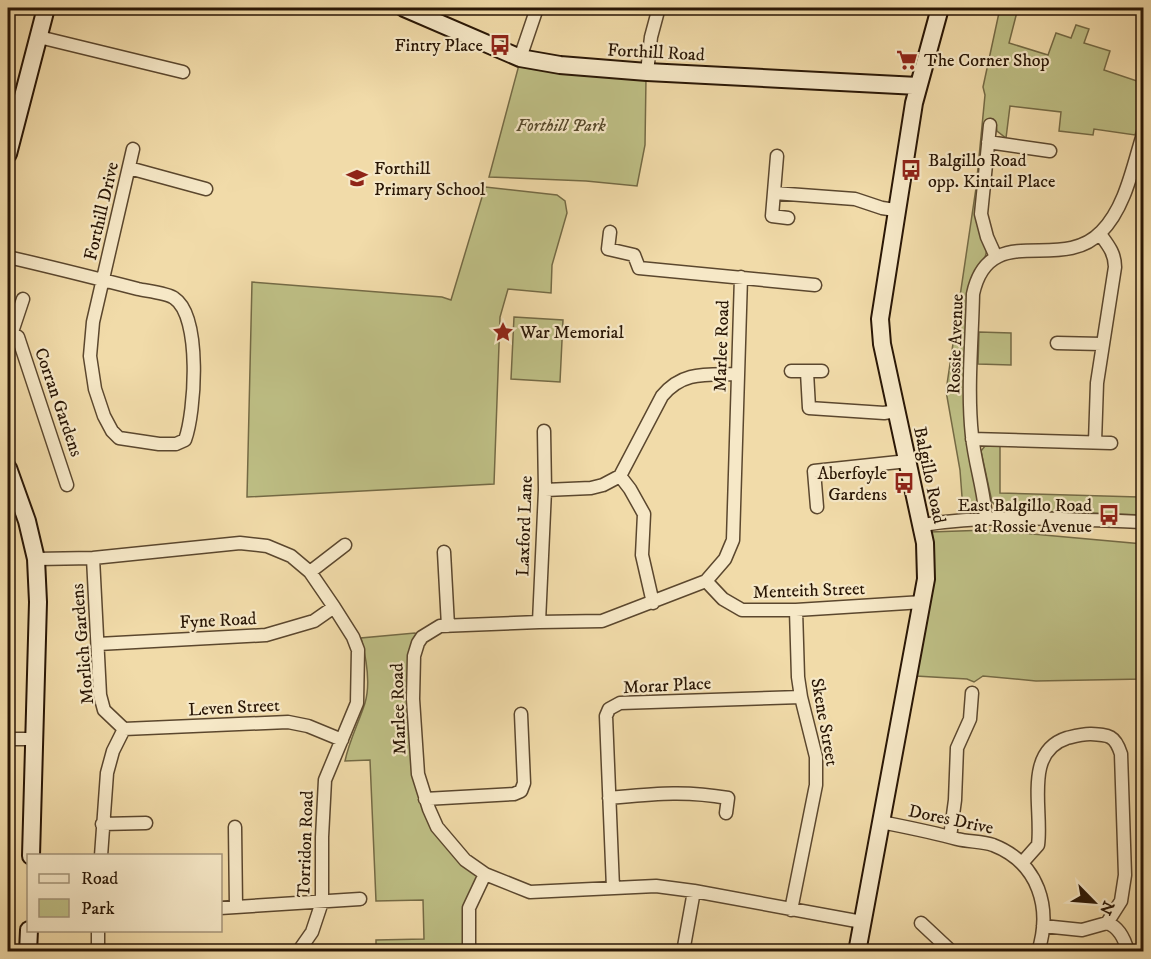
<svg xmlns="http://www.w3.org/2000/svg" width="1151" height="959" viewBox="0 0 1151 959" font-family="'IM FELL DW Pica',serif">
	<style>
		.green { fill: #bebf85; stroke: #746a45; stroke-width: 1.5 }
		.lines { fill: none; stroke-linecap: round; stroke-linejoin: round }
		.street-casing { stroke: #5b472e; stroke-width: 15 }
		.secondary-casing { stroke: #291605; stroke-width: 20 }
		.street { stroke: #f6e8c7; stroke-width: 12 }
		.secondary { stroke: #f6e8c7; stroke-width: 16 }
		.labels { text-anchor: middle; stroke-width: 4.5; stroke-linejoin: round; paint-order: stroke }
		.poi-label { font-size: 18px; fill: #291605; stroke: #f6e8c7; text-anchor: start }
		.street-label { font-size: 18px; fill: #291605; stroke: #f6e8c7 }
		.park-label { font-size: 18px; font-style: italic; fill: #56492b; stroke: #f6e8c7 }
	</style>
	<rect width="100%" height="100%" fill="#f1dba9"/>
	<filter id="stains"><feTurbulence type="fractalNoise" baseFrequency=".00333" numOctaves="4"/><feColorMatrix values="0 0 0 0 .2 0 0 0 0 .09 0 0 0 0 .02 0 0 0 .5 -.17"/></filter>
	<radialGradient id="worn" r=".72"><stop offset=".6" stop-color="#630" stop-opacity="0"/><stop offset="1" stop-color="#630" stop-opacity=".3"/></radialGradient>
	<path class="green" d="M1000 8H1018L1009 43 1048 55 1056 33 1071 38 1076 25 1089 29 1084 43 1110 51 1104 70 1143 83V109L1135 135 1094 129 1093 135 1059 131 1061 112 1010 106 1006 138 997 131 996 125 987 124V250L984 261 972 278 969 290 979 505 975 510H963L960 470 946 391 976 188 985 95 983 87Z
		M520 61 646 78 645 145 637 186 586 181 489 177Z
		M485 187 557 195 565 201 567 213 552 265 551 293 508 289 500 317 494 484 247 497 252 282 442 297 451 300Z
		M514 317 563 320 560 382 511 379Z
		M979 332 1011 333V365L978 364Z
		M985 446H1000V493L1139 497 1143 494V515L1004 510 997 507 992 502 981 451Z
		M988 530 1143 544V679L1036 681 983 676 974 682 967 679 916 676 930 532Z
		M415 633 422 638 413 673 427 811 481 875 466 907 467 951H376V940L424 939 423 900 376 901 370 760 345 761C349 741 359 722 365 703 371 683 366 657 361 638Z"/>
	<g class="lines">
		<defs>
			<path id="street" d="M39 37 183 72
				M520 58 537 8
				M647 72 651 37 658 11 661 8
				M990 125 981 214 987 237 996 257
				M988 142 1050 151
				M777 156 772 216 788 218
				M129 168 206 189
				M774 193 855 199 882 208 895 210
				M610 232 608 249 634 255 639 268 815 285
				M8 257C51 267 95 278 138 289 147 291 167 293 174 298 202 316 195 413 185 440L176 444H159L119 438 112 431 104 416 95 389 90 356 93 322 133 149
				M741 277 733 540 725 559 706 581 602 621 539 622 440 626 422 637 418 643 414 656 413 699 418 774 429 809 437 827 465 860 485 874 530 892 656 886 694 891 862 922
				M8 331 18 337 67 485
				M12 332 23 299
				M1057 343 1102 344
				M791 371H822
				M807 372 809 408 884 413 896 411
				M972 439 1111 443
				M1095 442 1097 383 1115 267C1115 253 1108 245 1100 234
				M620 476 630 489 644 514 642 555 653 603
				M545 490 591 488 603 485 620 476 662 396C683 370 708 375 738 374
				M817 507 814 471 908 461
				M986 518C984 490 975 464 972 436 967 390 972 341 973 294 989 219 1061 274 1101 232 1126 207 1133 165 1144 131
				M922 525C995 513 1070 520 1144 522
				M444 552 448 626
				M93 558 100 695 104 710 124 729 113 751 107 773 101 856
				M36 559 93 558 240 543 267 546 291 556 310 572 334 607 353 637 358 650 357 703 325 780 322 837V902L312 932 298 952
				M310 572 345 545
				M706 581 723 599 742 610H796L923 602
				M539 622 545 490 544 431
				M98 644 266 635 314 621 334 607
				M124 729 288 722 308 726 342 740
				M8 739H34
				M609 798C653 794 684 790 728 798L726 813
				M425 799 514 794 521 791 524 783 521 714
				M881 822C906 827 932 832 957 839 969 842 982 841 993 845 1039 863 1052 908 1038 952
				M102 824 146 823
				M235 827 236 907
				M950 837 955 800 957 748 970 719 972 693
				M1022 863 1038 845C1043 810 1023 752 1067 738 1075 736 1082 734 1090 734 1109 735 1115 735 1121 754L1125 875 1121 901 1107 923 1082 930 1043 926
				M613 888 606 716 609 709 620 703 801 697
				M220 908 360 899
				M791 910 816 785V757L801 697 798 677 796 610
				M921 923 952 952
				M1107 923C1119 927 1125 940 1128 952
				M98 952V930
				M469 952V908L485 874
				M683 952 694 891"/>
			<path id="secondary" d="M404 8 520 58 560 65 647 72 918 86
				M8 154 46 8
				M8 468 27 521 36 559 38 602 31 856
				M28 952 29 930
				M857 952 926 579 925 543 882 344 880 319 914 103 940 8"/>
		</defs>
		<use href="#street" class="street-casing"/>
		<use href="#secondary" class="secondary-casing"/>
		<use href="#street" class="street"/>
		<use href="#secondary" class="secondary"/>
	</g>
	<defs>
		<symbol id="bus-bare" viewBox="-9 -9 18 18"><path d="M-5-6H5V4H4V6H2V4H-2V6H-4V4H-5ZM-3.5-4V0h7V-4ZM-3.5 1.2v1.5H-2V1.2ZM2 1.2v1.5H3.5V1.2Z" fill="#8f2418" stroke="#f6e8c7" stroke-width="2.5" paint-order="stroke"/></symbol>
		<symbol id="supermarket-bare" viewBox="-9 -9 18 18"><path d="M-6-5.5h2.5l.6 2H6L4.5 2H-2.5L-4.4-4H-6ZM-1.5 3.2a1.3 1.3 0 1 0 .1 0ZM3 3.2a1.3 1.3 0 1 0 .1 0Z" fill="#8f2418" stroke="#f6e8c7" stroke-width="2.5" paint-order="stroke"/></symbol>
		<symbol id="school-bare" viewBox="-9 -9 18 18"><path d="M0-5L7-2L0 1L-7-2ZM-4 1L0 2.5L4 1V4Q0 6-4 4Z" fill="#8f2418" stroke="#f6e8c7" stroke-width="2.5" paint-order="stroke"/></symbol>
		<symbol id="sight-bare" viewBox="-9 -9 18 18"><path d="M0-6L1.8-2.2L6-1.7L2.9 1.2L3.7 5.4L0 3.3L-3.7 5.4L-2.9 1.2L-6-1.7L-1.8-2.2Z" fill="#8f2418" stroke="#f6e8c7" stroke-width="2.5" paint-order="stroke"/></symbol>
	</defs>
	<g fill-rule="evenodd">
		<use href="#bus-bare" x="485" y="30" width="30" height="30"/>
		<use href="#supermarket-bare" x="892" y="45" width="30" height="30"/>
		<use href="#bus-bare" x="896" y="155" width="30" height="30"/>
		<use href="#school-bare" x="342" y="163" width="30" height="30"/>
		<use href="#sight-bare" x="488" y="317" width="30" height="30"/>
		<use href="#bus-bare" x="889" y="468" width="30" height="30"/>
		<use href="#bus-bare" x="1094" y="500" width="30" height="30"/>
	</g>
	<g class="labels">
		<g class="poi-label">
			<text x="483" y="51" text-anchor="end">Fintry Place</text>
			<text x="924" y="66">The Corner Shop</text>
			<text x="928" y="166">Balgillo Road<tspan x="928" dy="21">opp. Kintail Place</tspan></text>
			<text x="374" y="174">Forthill<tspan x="374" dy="21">Primary School</tspan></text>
			<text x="520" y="338">War Memorial</text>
			<text x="887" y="479" text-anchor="end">Aberfoyle<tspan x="887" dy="21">Gardens</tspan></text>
			<text x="1092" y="511" text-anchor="end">East Balgillo Road<tspan x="1092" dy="21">at Rossie Avenue</tspan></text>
		</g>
		<g class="street-label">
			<text transform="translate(656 52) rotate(3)" y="6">Forthill Road</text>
			<text transform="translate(101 211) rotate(-77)" y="6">Forthill Drive</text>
			<text transform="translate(955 344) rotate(-88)" y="6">Rossie Avenue</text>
			<text transform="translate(721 346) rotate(-88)" y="6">Marlee Road</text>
			<text transform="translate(59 402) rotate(71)" y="6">Corran Gardens</text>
			<text transform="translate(930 475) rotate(78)" y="6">Balgillo Road</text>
			<text transform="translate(524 526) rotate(-88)" y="6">Laxford Lane</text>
			<text transform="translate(809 590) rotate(-2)" y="6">Menteith Street</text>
			<text transform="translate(218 620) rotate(-3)" y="6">Fyne Road</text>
			<text transform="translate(82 644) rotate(-95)" y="6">Morlich Gardens</text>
			<text transform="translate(667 685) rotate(-3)" y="6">Morar Place</text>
			<text transform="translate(234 707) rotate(-3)" y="6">Leven Street</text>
			<text transform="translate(398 709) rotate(-92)" y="6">Marlee Road</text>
			<text transform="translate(825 722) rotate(80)" y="6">Skene Street</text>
			<text transform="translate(951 819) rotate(12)" y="6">Dores Drive</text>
			<text transform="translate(305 844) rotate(-88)" y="6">Torridon Road</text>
		</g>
		<g class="park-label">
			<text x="561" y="131">Forthill Park</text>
		</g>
	</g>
	<rect width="1151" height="959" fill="none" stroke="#f1dba9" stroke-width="30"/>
	<rect x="9" y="9" width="1133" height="941" fill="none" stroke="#291605" stroke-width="3"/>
	<rect x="15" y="15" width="1121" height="929" fill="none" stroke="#291605" stroke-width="1.5"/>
	<rect x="27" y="854" width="195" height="78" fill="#f6e8c7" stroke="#a49479" stroke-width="1.5"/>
	<rect x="39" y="874" width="30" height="9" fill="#f6e8c7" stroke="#a49479" stroke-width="1.5"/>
	<text x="81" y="884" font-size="18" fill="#291605">Road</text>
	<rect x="39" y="899" width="30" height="18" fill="#bebf85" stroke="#a49479" stroke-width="1.5"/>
	<text x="81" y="914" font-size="18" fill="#291605">Park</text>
	<g transform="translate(1094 902) rotate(115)" stroke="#f6e8c7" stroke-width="4.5" paint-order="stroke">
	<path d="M0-4.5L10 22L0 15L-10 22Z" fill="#291605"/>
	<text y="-9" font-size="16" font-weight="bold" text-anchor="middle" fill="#291605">N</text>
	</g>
	<rect width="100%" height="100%" filter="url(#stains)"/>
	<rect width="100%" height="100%" fill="url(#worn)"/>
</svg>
